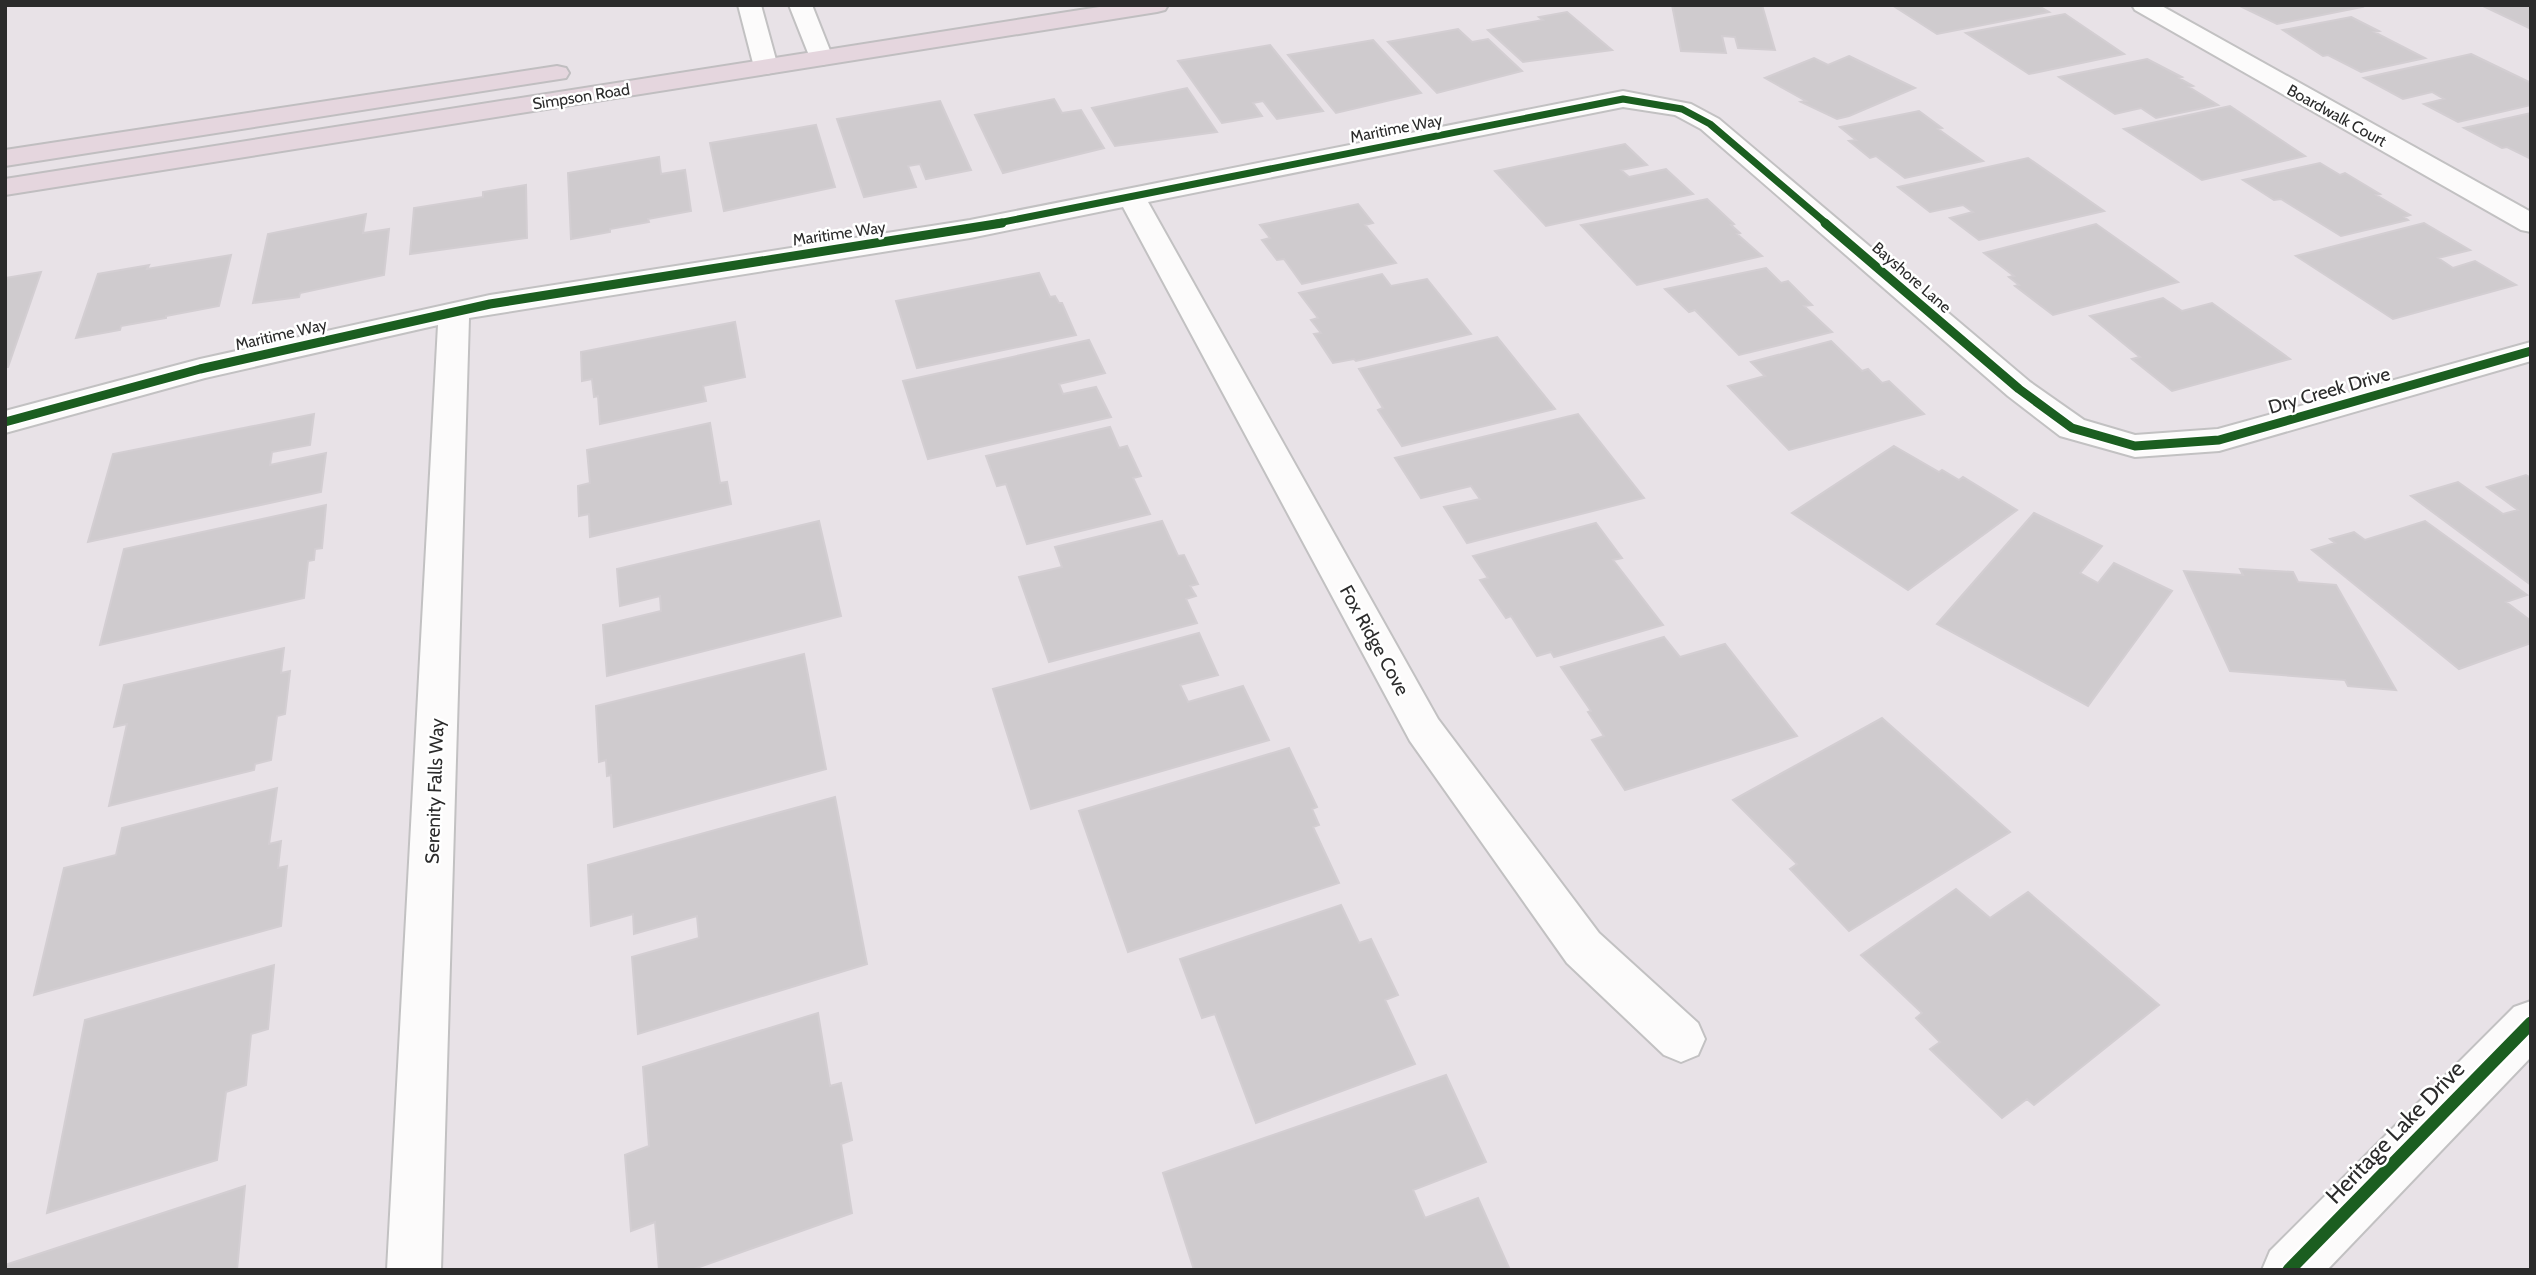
<svg xmlns="http://www.w3.org/2000/svg" width="2536" height="1275" viewBox="0 0 2536 1275" font-family="Cabin,sans-serif">
	<style>
		.building { fill: #cfcbce; stroke: #d3ced2; stroke-width: 2 }
		.lines { fill: none; stroke-linecap: round; stroke-linejoin: round }
		.minor-casing { stroke: #c2c1c2; stroke-width: 4 }
		.major-casing { stroke: #c0bec0; stroke-width: 4 }
		.minor { fill: #fcfbfb; fill-rule: evenodd }
		.major { fill: #e5d6de; fill-rule: evenodd }
		.cycleway-far2-casing { stroke: #fff; stroke-width: 10 }
		.cycleway-far1-casing { stroke: #fff; stroke-width: 12 }
		.cycleway-casing { stroke: #fff; stroke-width: 18 }
		.cycleway-far2 { stroke: #1b5e20; stroke-width: 7 }
		.cycleway-far1 { stroke: #1b5e20; stroke-width: 9 }
		.cycleway { stroke: #1b5e20; stroke-width: 13 }
		.labels { text-anchor: middle; stroke-width: 5; stroke-linejoin: round; paint-order: stroke }
		.far-street-label { font-size: 16px; fill: #2b2b2b; stroke: #fff }
		.street-label { font-size: 19px; fill: #2b2b2b; stroke: #fff }
		.near-street-label { font-size: 23px; fill: #2b2b2b; stroke: #fff }
	</style>
	<rect width="100%" height="100%" fill="#e8e2e7"/>
	<path class="building" d="M1672 5H1762L1775 50 1738 48 1735 37 1722 36 1726 53 1681 51Z
		M1892 5H2037L2049 12 1937 34Z
		M2238 5H2359L2362 7 2277 24Z
		M2481 5H2531V29Z
		M1567 12 1612 50 1523 62 1488 30 1543 20 1539 17Z
		M2065 14 2124 54 2029 74 1966 33Z
		M2351 17 2379 31 2374 32 2425 58 2361 72 2328 55 2323 56 2283 30Z
		M1458 29 1472 42 1488 39 1522 71 1437 93 1388 42Z
		M1373 40 1421 93 1336 113 1288 55Z
		M1270 45 1323 111 1277 119 1263 101 1253 103 1262 116 1222 123 1178 61Z
		M2471 54 2531 83V105L2458 122 2424 104 2444 99 2432 92 2403 99 2364 78Z
		M1849 56 1915 88 1849 116 1837 119 1801 102 1806 101 1765 78 1814 58 1828 65Z
		M2147 59 2182 77 2179 78 2193 86 2189 87 2218 105 2156 118 2141 108 2115 114 2059 77Z
		M1187 88 1217 132 1115 146 1092 108Z
		M1054 99 1062 113 1081 110 1104 148 1003 173 975 115Z
		M940 101 971 170 926 179 920 164 908 166 916 187 864 197 837 119Z
		M2230 106 2305 156 2202 180 2124 129Z
		M1919 111 1942 128 1938 129 1983 161 1905 178 1876 156 1870 158 1849 141 1856 140 1840 127Z
		M2531 113V159L2507 147 2502 148 2464 128Z
		M816 125 835 187 724 211 710 143Z
		M1625 144 1647 165 1621 170 1629 177 1666 169 1693 194 1546 226 1495 171Z
		M659 157 661 174 685 170 691 211 648 219 649 222 610 229V232L571 239 568 173Z
		M2028 158 2104 211 1979 240 1950 218 1973 212 1963 205 1930 212 1898 187Z
		M2320 163 2340 175 2345 173 2380 194 2376 195 2410 215 2404 217 2408 220 2341 236 2281 199 2274 200 2243 180Z
		M526 185 527 238 410 254 414 208 483 197V192Z
		M1707 199 1734 224 1731 225 1740 233 1737 234 1762 256 1637 285 1581 225Z
		M1358 204 1373 223 1365 225 1396 263 1302 284 1284 259 1277 260 1262 240 1270 238 1260 225Z
		M366 214 363 233 389 229 384 275 300 293 299 297 253 303 268 234Z
		M2424 223 2470 250 2438 258 2453 268 2475 261 2516 285 2393 319 2296 256Z
		M2096 224 2178 282 2053 315 2015 286 2019 285 2009 277 2014 276 1984 253Z
		M231 255 219 306 166 316V318L121 326 120 330 76 338 98 274 149 265 147 269Z
		M1766 268 1781 283 1788 281 1812 305 1804 306 1832 332 1739 355 1695 310 1689 312 1665 289Z
		M41 272 8 367H5V278Z
		M1039 273 1050 297 1055 296 1059 303H1062L1076 335 917 368 896 301Z
		M1382 274 1391 286 1427 279 1471 334 1356 361 1354 359 1333 363 1314 334 1321 333 1311 320 1318 318 1299 293Z
		M2163 298 2182 311 2212 303 2290 359 2172 391 2132 359 2140 357 2090 316Z
		M735 322 745 377 703 386 706 401 600 424 598 396 594 397 592 379 582 381 581 352Z
		M1497 337 1555 409 1402 446 1378 410 1383 408 1359 369Z
		M1089 340 1105 373 1059 384 1063 394 1096 387 1111 417 928 459 903 381Z
		M1831 341 1862 371 1868 369 1882 383 1889 381 1924 414 1789 450 1728 386 1765 376 1751 362Z
		M314 414 310 445 272 452 270 465 326 453 321 492 88 542 113 454Z
		M1578 414 1644 498 1467 543 1444 507 1480 499 1471 486 1421 498 1395 458Z
		M710 423 720 483 727 482 731 504 590 537 589 514 579 516 578 486 590 483 587 450Z
		M1110 427 1119 448 1127 446 1141 476 1133 478 1150 514 1027 544 1006 484 997 486 986 456Z
		M1894 446 1939 472 1942 470 1959 480 1963 477 2017 510 1908 590 1792 513Z
		M2526 475 2531 478V585L2411 496 2458 482 2503 514 2518 510 2487 487Z
		M326 505 322 548 315 549 314 560 308 561 304 598 100 645 124 549Z
		M2034 513 2102 546 2080 573 2098 583 2114 563 2172 591 2088 706 1937 624Z
		M819 521 841 616 607 676 603 625 661 611 660 596 620 606 617 569Z
		M1162 521 1178 556 1184 555 1198 584 1190 586 1196 596 1186 599 1197 623 1049 662 1019 577 1062 567 1055 547Z
		M2425 521 2527 595 2506 602 2531 621V643L2459 669 2312 550 2335 543 2330 539 2354 532 2365 540Z
		M1596 523 1622 558 1613 560 1663 625 1554 657 1551 652 1537 656 1511 616 1506 618 1480 580 1488 578 1473 556Z
		M2240 569 2293 572 2298 582 2336 585 2396 690 2348 686 2345 680 2230 671 2184 571 2243 575Z
		M1199 633 1218 675 1180 685 1188 702 1243 686 1269 740 1031 809 993 689Z
		M1664 637 1680 657 1725 644 1797 736 1625 790 1592 740 1604 736 1588 712 1591 711 1561 667Z
		M284 648 281 673 290 671 285 714 277 716 271 760 255 764 254 770 109 806 127 724 114 727 124 685Z
		M804 654 826 769 614 827 611 775 607 776 606 760 599 762 596 706Z
		M1882 718 2010 832 1849 931 1790 869 1797 864 1733 800Z
		M1289 748 1317 807 1312 809 1319 825 1313 827 1339 883 1128 952 1079 811Z
		M277 788 269 844 281 841 278 868 287 866 281 926 34 995 64 868 116 855 122 828Z
		M835 797 867 964 638 1034 632 957 699 938 697 916 634 934 633 914 591 926 588 865Z
		M1956 889 1990 918 2028 892 2159 1005 2034 1105 2027 1099 2002 1118 1930 1049 1940 1042 1916 1018 1922 1013 1861 955Z
		M1341 905 1359 943 1371 939 1398 995 1385 1000 1415 1064 1256 1123 1215 1014 1202 1018 1180 959Z
		M274 965 268 1029 251 1034 246 1085 226 1092 217 1160 47 1213 85 1020Z
		M818 1013 830 1086 841 1083 852 1140 841 1144 852 1213 691 1270H659L655 1222 631 1231 625 1155 649 1146 643 1067Z
		M1446 1075 1486 1162 1413 1190 1425 1218 1478 1198 1510 1270H1194L1163 1173Z
		M245 1186 237 1270H5V1265Z"/>
	<g class="lines">
		<defs>
			<path id="minor" d="M738 5H761L778 67 775 72 766 74 757 72 754 67Z
				M789 5H812L833 58 830 63 821 65 812 63Z
				M2132 5H2160L2531 212V232L2521 230 2135 10Z
				M1623 91 1691 104 1719 119 2030 382 2084 420 2135 435 2218 429 2531 342V361L2219 451 2135 457 2060 436 2008 396 1701 129 1675 115 1623 107 1148 202 1438 719 1599 933 1698 1023 1705 1039 1698 1055 1681 1062 1664 1055 1567 963 1410 741 1123 207 970 238 469 318 441 1270H387L438 325 205 378 5 433V411L200 359 490 295 970 220Z
				M2531 1001V1057L2327 1270H2262L2270 1251 2514 1007Z"/>
			<path id="major" d="M1112 5H1168L1165 10 1157 12 5 195V179Z
				M557 66 566 68 569 73 566 78 5 166V150Z"/>
		</defs>
		<use href="#minor" class="minor-casing"/>
		<use href="#major" class="major-casing"/>
		<use href="#minor" class="minor"/>
		<use href="#major" class="major"/>
		<defs>
			<path id="cycleway-far2" d="M993 224 1623 99 1682 109 1710 124 1827 224"/>
			<path id="cycleway-far1" d="M1825 223 2019 389 2072 428 2135 446 2219 440 2531 351
				M5 422 200 369 490 304 1002 223"/>
			<path id="cycleway" d="M2289 1270 2531 1023"/>
		</defs>
		<use href="#cycleway-far2" class="cycleway-far2-casing"/>
		<use href="#cycleway-far1" class="cycleway-far1-casing"/>
		<use href="#cycleway" class="cycleway-casing"/>
		<use href="#cycleway-far2" class="cycleway-far2"/>
		<use href="#cycleway-far1" class="cycleway-far1"/>
		<use href="#cycleway" class="cycleway"/>
	</g>
	<g class="labels">
		<g class="far-street-label">
			<text transform="translate(581 96) rotate(-9)" y="6">Simpson Road</text>
			<text transform="translate(2337 115) rotate(29)" y="6">Boardwalk Court</text>
			<text transform="translate(1396 128) rotate(-11)" y="6">Maritime Way</text>
			<text transform="translate(839 233) rotate(-8)" y="6">Maritime Way</text>
			<text transform="translate(1912 277) rotate(41)" y="6">Bayshore Lane</text>
			<text transform="translate(281 334) rotate(-13)" y="6">Maritime Way</text>
		</g>
		<g class="street-label">
			<text transform="translate(2329 390) rotate(-16)" y="7">Dry Creek Drive</text>
			<text transform="translate(1375 640) rotate(61)" y="7">Fox Ridge Cove</text>
			<text transform="translate(434 791) rotate(-88)" y="7">Serenity Falls Way</text>
		</g>
		<g class="near-street-label">
			<text transform="translate(2395 1132) rotate(-46)" y="8">Heritage Lake Drive</text>
		</g>
	</g>
	<rect width="2536" height="1275" fill="none" stroke="#2b2b2b" stroke-width="14"/>
</svg>
